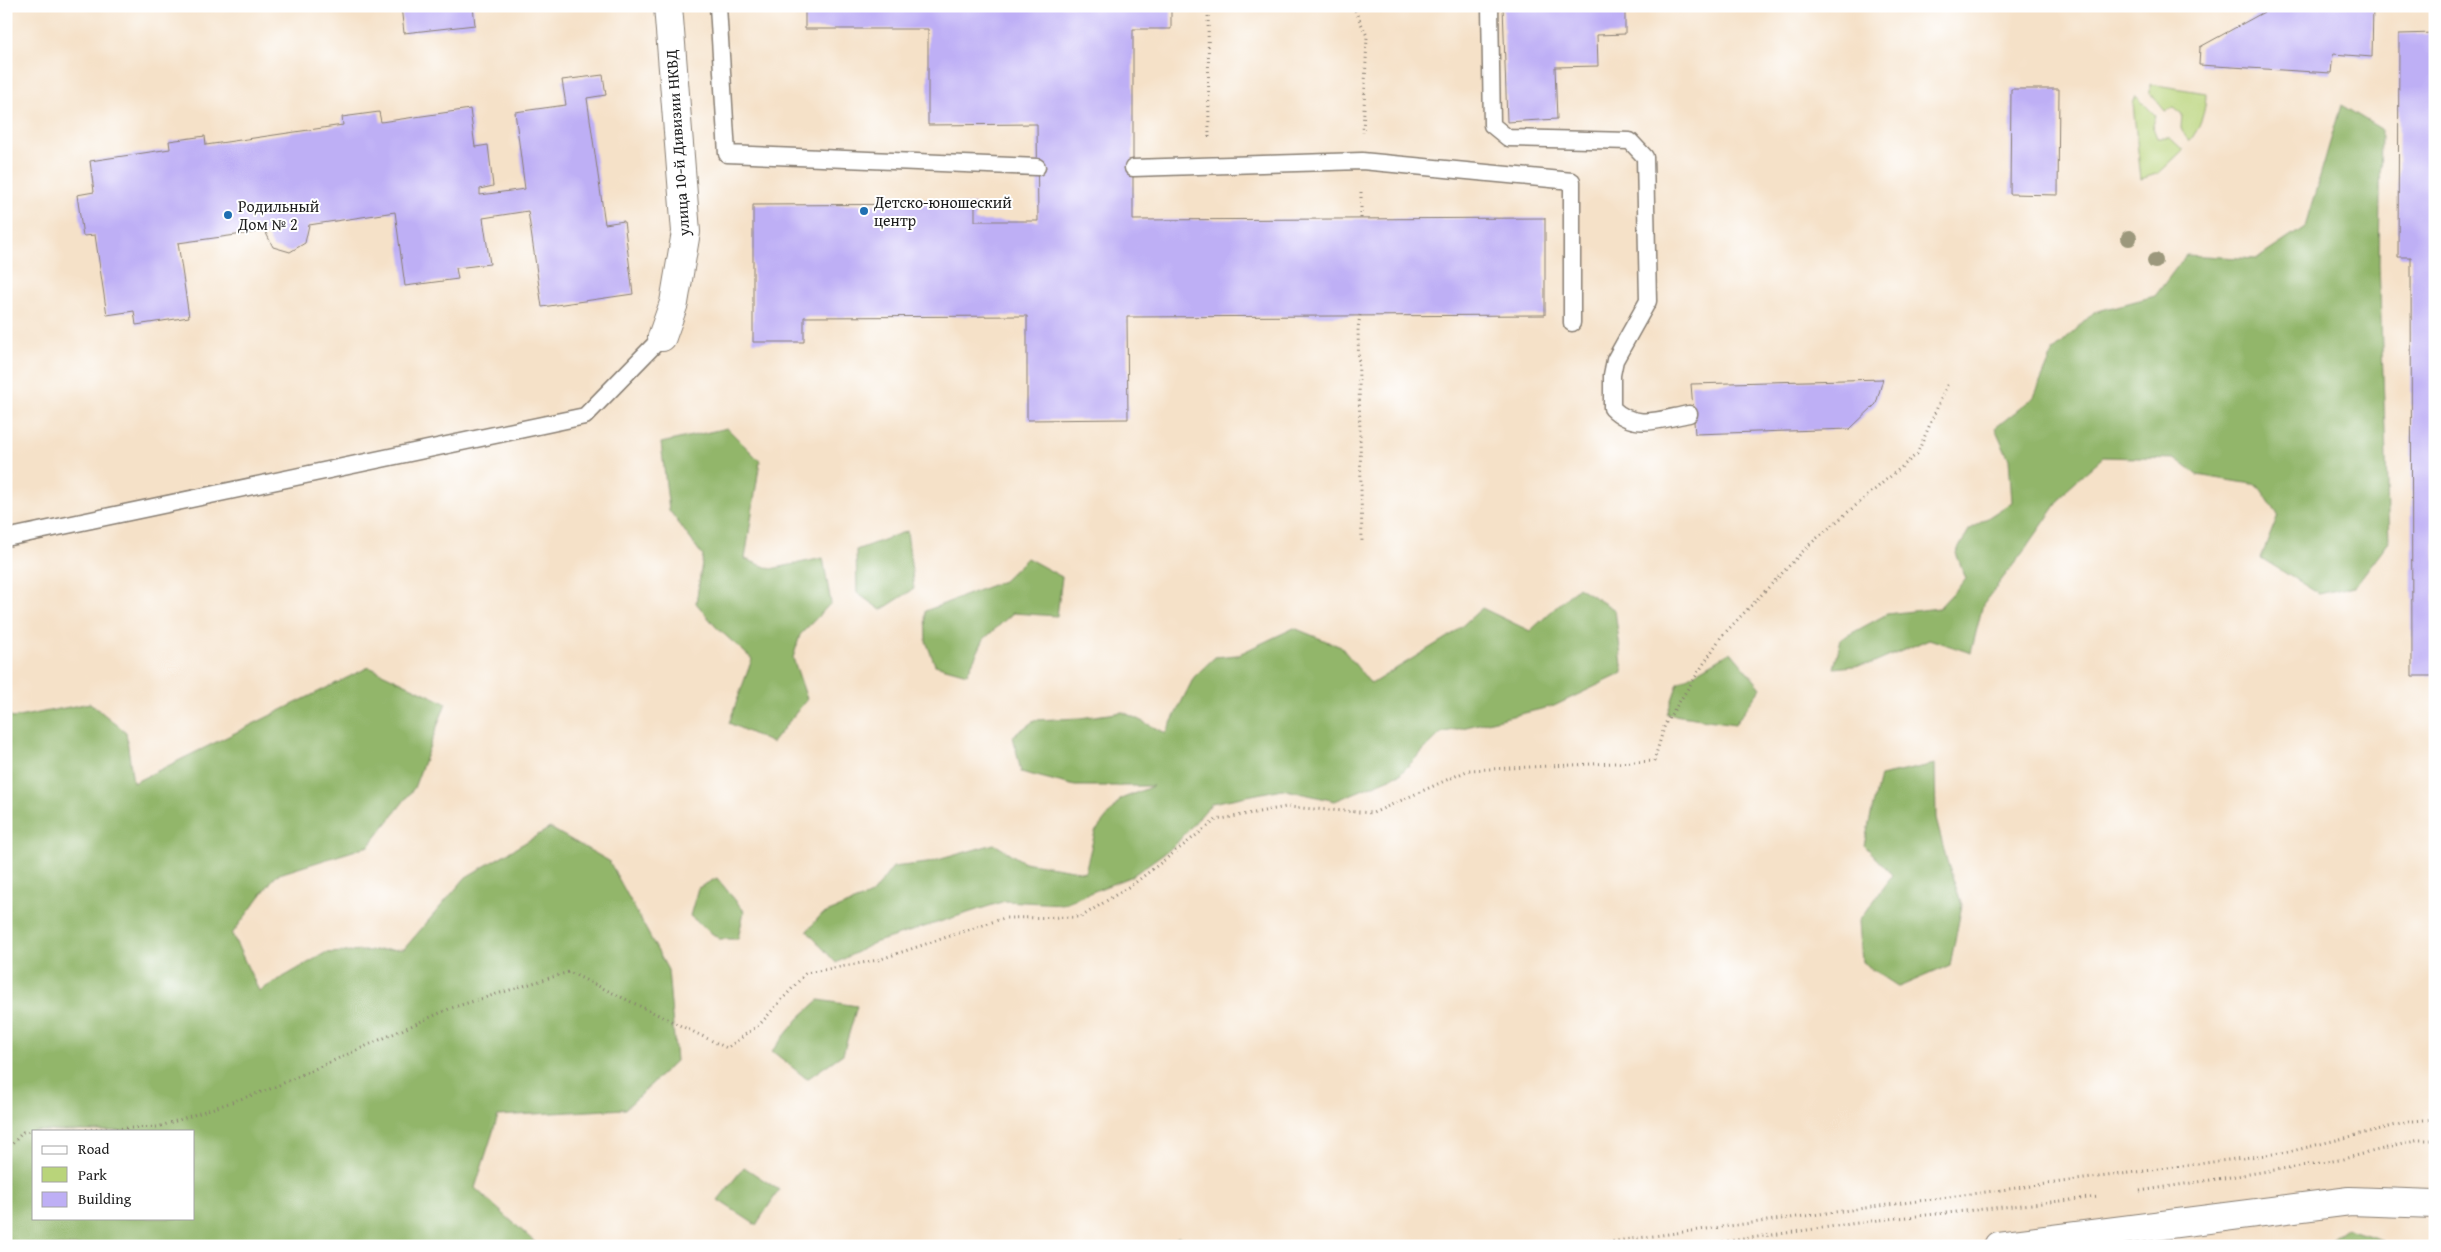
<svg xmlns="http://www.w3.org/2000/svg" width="2441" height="1252" viewBox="0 0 2441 1252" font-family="'Gentium Book Plus',serif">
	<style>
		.green { fill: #b9d47a; stroke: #6a784b }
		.forest { fill: #92b66a; stroke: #576943; fill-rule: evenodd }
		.building { fill: #beaff5 }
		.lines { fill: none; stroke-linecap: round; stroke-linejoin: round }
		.lane-casing { stroke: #887e72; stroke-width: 19 }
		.street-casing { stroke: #887e72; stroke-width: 30 }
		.path { stroke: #887e72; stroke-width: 3; stroke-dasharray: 1 4; stroke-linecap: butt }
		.lane { stroke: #fff; stroke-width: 16 }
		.street { stroke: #fff; stroke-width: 28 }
		.tree { fill: #9c987c }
		.poi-dot { fill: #1f6fb2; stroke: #fff; stroke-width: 2 }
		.labels { text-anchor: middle; stroke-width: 4; stroke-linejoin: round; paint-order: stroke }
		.street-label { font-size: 16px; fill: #1c1c1c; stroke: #fff }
		.poi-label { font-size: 16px; fill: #1c1c1c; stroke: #fff; text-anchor: start }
	</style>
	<rect width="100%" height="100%" fill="#fff"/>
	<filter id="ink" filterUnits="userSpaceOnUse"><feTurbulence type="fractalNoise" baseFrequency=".02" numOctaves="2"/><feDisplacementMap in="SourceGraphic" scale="10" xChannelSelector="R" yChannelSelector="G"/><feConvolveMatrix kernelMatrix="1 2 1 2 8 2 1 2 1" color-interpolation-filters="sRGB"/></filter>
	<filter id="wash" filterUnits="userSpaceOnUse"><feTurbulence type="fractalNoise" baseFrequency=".0096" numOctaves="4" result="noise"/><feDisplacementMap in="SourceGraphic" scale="20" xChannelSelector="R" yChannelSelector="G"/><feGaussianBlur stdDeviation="1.12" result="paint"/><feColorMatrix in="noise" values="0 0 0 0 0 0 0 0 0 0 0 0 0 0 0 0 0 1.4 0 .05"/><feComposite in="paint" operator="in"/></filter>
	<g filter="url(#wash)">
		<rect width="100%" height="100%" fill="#f5e1c8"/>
		<path class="green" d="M2150 84 2206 93C2206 111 2200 128 2189 142L2181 128 2182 114 2174 108 2165 111 2150 93Z
			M2136 96 2155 115 2152 125 2157 138H2170L2183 150 2159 173 2141 179 2133 104Z"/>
		<path class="forest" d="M2341 105 2381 129 2379 264 2389 541 2355 586 2319 594 2261 558 2278 515 2258 485 2197 475 2176 459 2103 457 2068 488 2027 547 1983 604 1971 653 1929 639 1872 664 1834 668 1841 639 1887 614 1939 608 1966 579 1956 553 1969 530 2012 502 2009 459 1995 428 2034 397 2053 352 2094 312 2155 296 2186 255 2257 259 2305 227Z
			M727 428 760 461 745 559 771 569 823 558 831 603 800 635 793 658 807 699 772 743 729 723 752 659 716 627 696 603 703 556 669 510 661 443Z
			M907 531 914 589 881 610 857 593 856 550Z
			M1027 558 1062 577 1057 616 1013 613 984 639 967 674 935 665 926 641 925 611 1003 581Z
			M1578 587 1615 610 1623 673 1554 706 1441 733 1400 774 1335 801 1282 789 1212 803 1175 845 1132 876 1062 904 1005 901 874 943 836 963 807 931 821 915 871 895 893 867 927 863 994 844 1024 862 1085 872 1095 832 1121 799 1153 786H1075L1021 772 1013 736 1035 720 1080 718 1123 712 1166 733 1194 677 1215 657 1237 655 1294 628 1341 647 1371 684 1454 633 1482 608 1530 631Z
			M1731 652 1761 688 1735 724 1667 714 1678 683Z
			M369 667 446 703 414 788 369 846 276 875 232 934 259 991 325 953 404 949 466 877 550 828 609 861 668 970 676 1061 625 1109 498 1116 475 1188 539 1246H6V712L13 718 90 703 126 732 133 783ZM34 1131H194V1218H34Z
			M1935 764 1936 819 1947 861 1962 905 1950 965 1899 987 1862 963 1859 921 1893 875 1864 845 1880 776Z
			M717 878 744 911 738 939H719L690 916 698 888Z
			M819 1000 857 1006 843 1054 807 1079 772 1051 799 1018Z
			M744 1167 779 1190 756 1225 718 1200Z
			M2346 1229 2383 1240 2387 1246H2322Z
			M1178 1237 1213 1246H1167Z"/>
		<g id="blocks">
			<path class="building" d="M401 6H473L475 25 404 33Z
				M805 6H1171V29H1133V220L1545 218V315L1127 317 1128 419 1027 420V316L804 317V342H753V205L975 204V221H1038L1037 124 928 125V29H805Z
				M1503 6H1625V34L1597 35 1598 66 1555 67 1557 119 1507 122Z
				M2275 6H2373L2372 57 2333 54 2331 73 2199 65 2200 47Z
				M2435 33V676H2412L2411 257H2398L2399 34Z
				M603 75 606 95 587 98 605 224 624 221 633 294 542 307 528 211 483 218 490 264 456 268 458 279 405 286 395 212 309 225 305 243 290 252 273 247 265 231 178 243 189 317 136 325 134 311 107 315 95 235 83 236 77 195 94 192 90 161 170 149 169 141 205 136 206 145 343 125 342 117 379 112 381 122 470 109 475 147 488 145 493 186 480 189V195L525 189 515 112 566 105 562 80Z
				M2011 89H2059L2058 195 2010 194Z
				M1883 379 1876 404 1850 429 1695 434 1691 384Z"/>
		</g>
	</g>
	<g filter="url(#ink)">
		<use href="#blocks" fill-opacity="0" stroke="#887e72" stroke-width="1"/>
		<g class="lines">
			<defs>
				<path id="lane" d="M718 6 727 154 1037 167
					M1490 6 1492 125 1508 138 1630 141 1645 157 1648 301 1615 360 1612 375V408C1635 431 1661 419 1689 414
					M1133 168 1362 161 1572 181V323
					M6 538 585 416 662 337"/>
				<path id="street" d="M662 337 674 303 686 232 668 6
					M1998 1246 2350 1201 2435 1204"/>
			</defs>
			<use href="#lane" class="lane-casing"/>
			<use href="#street" class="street-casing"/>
			<path class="path" d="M1208 6 1209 138
				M1353 6 1367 36 1363 133
				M1361 218V189
				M1360 315 1358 328 1362 544
				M46 1131 158 1127 270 1089 451 1008 569 972 727 1048 760 1024 806 973 878 960 1004 918 1081 917 1136 882 1216 820 1286 807 1373 813 1469 770 1654 761 1665 724 1721 637 1810 544 1917 454 1948 383
				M6 1151 23 1132 34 1131
				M2140 1191 2339 1160 2419 1140H2435
				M1578 1246 2288 1152 2413 1121 2435 1119
				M1693 1246 1879 1220 2099 1197"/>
			<use href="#lane" class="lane"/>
			<use href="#street" class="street"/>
		</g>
		<g class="tree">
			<circle cx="2129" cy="238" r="8"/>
			<circle cx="2155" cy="261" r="8"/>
		</g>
	</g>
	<g class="poi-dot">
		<circle cx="864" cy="211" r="5"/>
		<circle cx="228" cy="215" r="5"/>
	</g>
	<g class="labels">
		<g class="street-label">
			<text transform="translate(677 143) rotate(-94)" y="6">улица 10-й Дивизии НКВД</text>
		</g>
		<g class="poi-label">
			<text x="874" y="208">Детско-юношеский<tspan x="874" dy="18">центр</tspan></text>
			<text x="238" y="212">Родильный<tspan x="238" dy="18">Дом № 2</tspan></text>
		</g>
	</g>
	<rect width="2441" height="1252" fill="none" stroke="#fff" stroke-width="25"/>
	<rect x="32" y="1130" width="162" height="90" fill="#ffffff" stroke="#a4a4a4"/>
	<rect x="42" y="1146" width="25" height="8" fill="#ffffff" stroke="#a4a4a4"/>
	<text x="78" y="1154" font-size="15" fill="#1c1c1c">Road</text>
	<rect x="42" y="1167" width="25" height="15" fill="#b9d47a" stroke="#a4a4a4"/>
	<text x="78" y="1180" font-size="15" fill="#1c1c1c">Park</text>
	<rect x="42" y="1192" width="25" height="15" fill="#beaff5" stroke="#a4a4a4"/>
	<text x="78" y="1204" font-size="15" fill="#1c1c1c">Building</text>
</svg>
